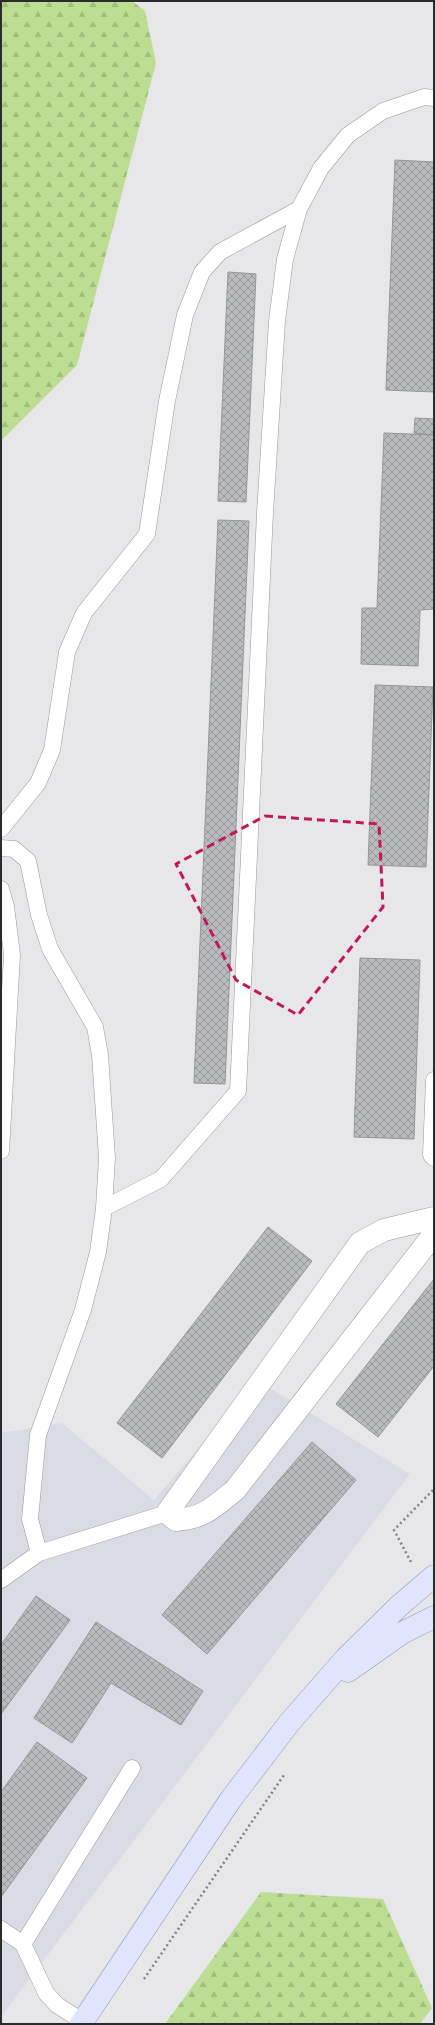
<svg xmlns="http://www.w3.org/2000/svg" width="435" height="2025" viewBox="0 0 435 2025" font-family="Rubik,sans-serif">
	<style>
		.built { fill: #dadbe5 }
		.forest { fill: url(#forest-firs) }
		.building { fill: url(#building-cross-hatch); stroke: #949597 }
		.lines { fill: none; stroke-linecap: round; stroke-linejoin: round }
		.service-casing { stroke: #98989b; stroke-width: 17 }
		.minor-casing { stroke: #98989b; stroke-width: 23 }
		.primary-casing { stroke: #9398b3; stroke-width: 23 }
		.path { stroke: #7f8082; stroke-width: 2.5; stroke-dasharray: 2 3; stroke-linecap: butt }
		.service { stroke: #fff; stroke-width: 16 }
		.minor { stroke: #fff; stroke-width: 22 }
		.primary { stroke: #e0e5fd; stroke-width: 22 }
		.marked { fill: none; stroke: #c2185b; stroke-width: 3; stroke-dasharray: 8 5; stroke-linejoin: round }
	</style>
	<defs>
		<pattern id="forest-firs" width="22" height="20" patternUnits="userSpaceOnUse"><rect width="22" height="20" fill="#bcdd92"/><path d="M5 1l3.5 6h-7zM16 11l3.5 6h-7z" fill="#a2be7e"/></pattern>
		<pattern id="building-cross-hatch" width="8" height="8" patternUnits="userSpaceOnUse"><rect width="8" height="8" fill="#babbbe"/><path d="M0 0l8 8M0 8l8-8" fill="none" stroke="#97989b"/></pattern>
	</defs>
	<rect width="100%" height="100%" fill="#e7e7ea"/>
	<path class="built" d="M257 1380 410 1474 1 2017V1433L62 1423 154 1500Z"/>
	<path class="forest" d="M1 1H132L145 11 156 63 77 365 1 441Z
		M261 1892 383 1899 432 2008 420 2024H165Z"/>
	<path class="building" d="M395 160 434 162V392L386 390Z
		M228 272 256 274 246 502 218 501Z
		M415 418 434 419V435L414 433Z
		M384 433 434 435V609L420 610 418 666 361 664 362 608H377Z
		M218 520 249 521 225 1084 194 1083Z
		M375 685 433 687 426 867 368 865Z
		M360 958 420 960 414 1139 354 1137Z
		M268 1227 312 1261 162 1458 117 1423Z
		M434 1279V1366L378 1437 336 1404Z
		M312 1442 356 1480 207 1654 162 1615Z
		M36 1596 70 1620 1 1714V1645Z
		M96 1622 203 1691 181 1725 111 1683 72 1743 34 1718Z
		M37 1742 87 1778 1 1897V1792Z"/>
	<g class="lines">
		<defs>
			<path id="service" d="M1 829 38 783 52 750 67 652 84 613 147 534 167 401 185 315 202 272 220 252 299 209 321 168 348 135 383 111 424 97 434 98
				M1 848 14 849 28 861 39 915 50 949 95 1027 100 1055 107 1158 104 1208 98 1252 83 1310 38 1435 30 1519 39 1553
				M1 889 6 906 12 955 1 1151
				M434 1080 431 1155 434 1158
				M104 1208 161 1179 238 1091 265 513 277 321 285 259 299 209
				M1 1580 39 1553 167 1513
				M1 1929 23 1944
				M82 2021 57 2005 46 1993 23 1944 132 1768"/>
			<path id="minor" d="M434 1218 384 1230 360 1243 167 1513 176 1520C204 1518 214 1507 235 1490L434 1234"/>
			<path id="primary" d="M348 1671 402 1633 434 1617
				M81 2024 231 1799 290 1722 346 1658 399 1606 434 1576"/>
		</defs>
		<use href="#service" class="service-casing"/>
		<use href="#minor" class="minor-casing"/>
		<use href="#primary" class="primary-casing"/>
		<path class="path" d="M411 1562 394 1530 434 1489
			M144 1979 284 1775"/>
		<use href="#service" class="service"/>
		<use href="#minor" class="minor"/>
		<use href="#primary" class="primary"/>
	</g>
	<path class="marked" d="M265 816 379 824 383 907 298 1015 236 980 176 864Z"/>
	<rect width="435" height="2025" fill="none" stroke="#2a2b2c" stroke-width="4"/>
</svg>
